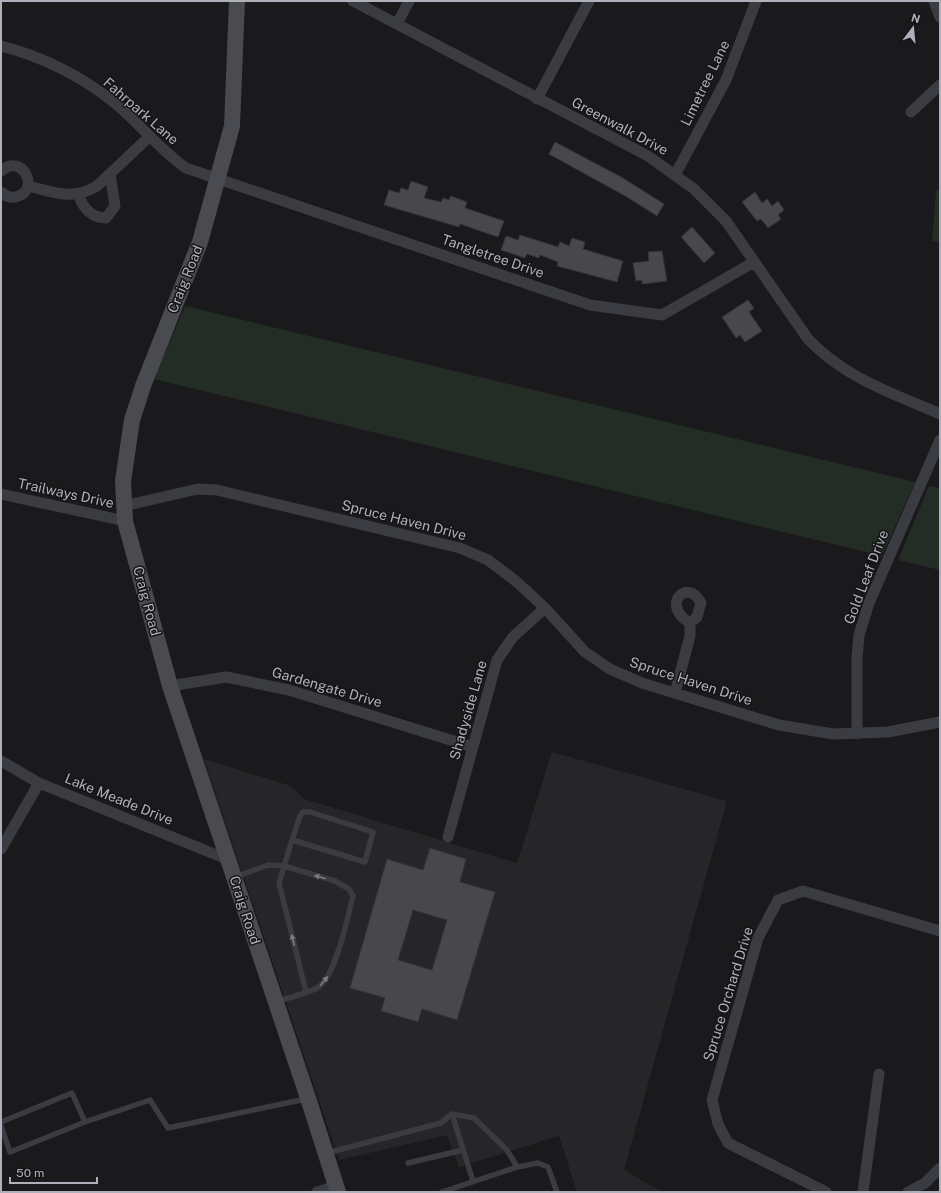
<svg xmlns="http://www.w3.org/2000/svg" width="941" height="1193" viewBox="0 0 941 1193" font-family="'Public Sans',sans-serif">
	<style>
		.built { fill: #262629 }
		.green { fill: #242c26 }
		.building { fill: #47474c; stroke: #353438; fill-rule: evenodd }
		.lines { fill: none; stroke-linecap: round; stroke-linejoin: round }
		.lane { stroke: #3b3c41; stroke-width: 5.5 }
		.street { stroke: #3b3c41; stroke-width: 11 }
		.secondary { stroke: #4a4b51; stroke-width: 16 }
		.oneway { fill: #7a7c84 }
		.labels { text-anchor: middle; stroke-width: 3; stroke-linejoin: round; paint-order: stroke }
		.street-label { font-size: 14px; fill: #aeb1ba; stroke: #151517 }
	</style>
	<rect width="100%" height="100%" fill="#1a1a1c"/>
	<path class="built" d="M552 752 727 801 624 1170 662 1192H577L559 1136 459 1167 447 1135 339 1160 204 759 291 786 304 799 517 863Z"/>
	<path class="green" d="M940 189V243L932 241 936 191Z
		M185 306 915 482 882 556 154 379Z
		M929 486 940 488V570L898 560Z"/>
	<path class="building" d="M555 142 623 178 664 204 657 216 627 197 549 154Z
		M411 181 428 187 424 198 441 202 443 198 449 200 451 196 467 202 465 208 504 221 498 237 460 224 459 227 384 205 389 190 399 193 401 188 408 190Z
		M755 192 762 203 767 199 772 206 778 201 784 210 778 215 781 219 768 228 761 219 757 221 742 202Z
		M692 227 715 253 704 263 681 237Z
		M520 235 558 247 560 242 569 246 572 238 585 242 583 249 623 261 617 282 557 266 558 262 540 255 539 258 527 254 525 258 501 250 506 236 518 240Z
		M662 251 667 281 642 284V280L636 281 633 263 649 261 648 252Z
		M748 300 754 308 749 312 762 331 745 342 740 335 736 338 722 317Z
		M430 848 466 859 460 882 495 892 457 1020 422 1009 418 1022 381 1011 385 998 350 988 387 859 423 870ZM413 910 447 920 432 970 398 960Z"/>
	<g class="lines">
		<path class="lane" d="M292 840 300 816 303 812H310L373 832 365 862 292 840 279 883 306 992
			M235 877 268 865 284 866 335 881 349 889 353 896C348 916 335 979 317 988 305 994 290 997 276 1002
			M452 1114 473 1181
			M1 1122 72 1093 85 1122
			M1 1126 10 1152 85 1122 150 1100 168 1128 306 1099
			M327 1153 441 1123 452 1114 474 1118 507 1150 517 1167
			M408 1163 463 1150
			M442 1192 517 1167 538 1163 548 1167 557 1192"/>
		<path class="street" d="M353 1 648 156 694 189 726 221 808 339C845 378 892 393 940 414
			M934 1 940 17
			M397 24 409 1
			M1 46C42 56 83 77 116 104 140 124 160 150 186 168L590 305 662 315 754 262
			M537 99 589 1
			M911 112 940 85
			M1 171C23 152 41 191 16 197 10 198 5 196 1 192
			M675 175 726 80 756 1
			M28 186C54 192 72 201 97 186L150 136
			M78 194C83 208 91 218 106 218L115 206 110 174
			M1 494 125 521
			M123 506 198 489 217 490 460 548 488 560 517 582 545 608 585 652 610 669 642 683 779 725 833 734 888 732 940 722
			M170 686 226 677 289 690 473 747
			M675 693 690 636V623C660 606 687 576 701 603L697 617 690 623
			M857 734V659L859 635 869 603 940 440
			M1 761 39 783 229 860
			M448 837 497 660 513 637 545 608
			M1 849 39 783
			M317 1192 336 1186
			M826 1192 728 1143 718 1124 712 1100 758 938 778 900 803 891 940 931
			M863 1192 879 1074
			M908 1192 925 1183 940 1168"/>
		<path class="secondary" d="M237 1 232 126 200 242 143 386 132 420 123 481 125 521 170 686 308 1098 338 1192"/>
	</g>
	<defs><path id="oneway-solid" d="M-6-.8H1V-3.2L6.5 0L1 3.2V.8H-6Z"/></defs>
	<g class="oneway">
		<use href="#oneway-solid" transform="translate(320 877) rotate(-164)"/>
		<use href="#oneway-solid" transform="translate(293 940) rotate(-104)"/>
		<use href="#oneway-solid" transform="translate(324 981) rotate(-51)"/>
	</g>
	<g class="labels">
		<g class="street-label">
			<text transform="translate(705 83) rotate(-64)" y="5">Limetree Lane</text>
			<text transform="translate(141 111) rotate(41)" y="5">Fahrpark Lane</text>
			<text transform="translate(620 126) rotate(28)" y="5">Greenwalk Drive</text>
			<text transform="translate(493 256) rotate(19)" y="5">Tangletree Drive</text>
			<text transform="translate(185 279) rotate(-68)" y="5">Craig Road</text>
			<text transform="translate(66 493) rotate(12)" y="5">Trailways Drive</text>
			<text transform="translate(404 520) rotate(14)" y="5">Spruce Haven Drive</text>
			<text transform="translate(866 577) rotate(-69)" y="5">Gold Leaf Drive</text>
			<text transform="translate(147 601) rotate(75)" y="5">Craig Road</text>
			<text transform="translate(691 681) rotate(18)" y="5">Spruce Haven Drive</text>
			<text transform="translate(327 687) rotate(16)" y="5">Gardengate Drive</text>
			<text transform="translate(468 710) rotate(-74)" y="5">Shadyside Lane</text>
			<text transform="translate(119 799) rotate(22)" y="5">Lake Meade Drive</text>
			<text transform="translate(245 910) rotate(72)" y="5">Craig Road</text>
			<text transform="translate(728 994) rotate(-73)" y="5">Spruce Orchard Drive</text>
		</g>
	</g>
	<rect width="941" height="1193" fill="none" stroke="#aeb1ba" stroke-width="4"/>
	<g transform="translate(913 28) rotate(16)" stroke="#151517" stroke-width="3" paint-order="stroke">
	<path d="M0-3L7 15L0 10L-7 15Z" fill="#aeb1ba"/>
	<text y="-6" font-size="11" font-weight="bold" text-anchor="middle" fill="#aeb1ba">N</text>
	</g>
	<path d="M10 1177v6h87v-6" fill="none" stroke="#aeb1ba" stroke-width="2"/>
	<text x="16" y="1177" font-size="12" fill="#aeb1ba" stroke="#151517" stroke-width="3" paint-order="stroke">50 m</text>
</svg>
